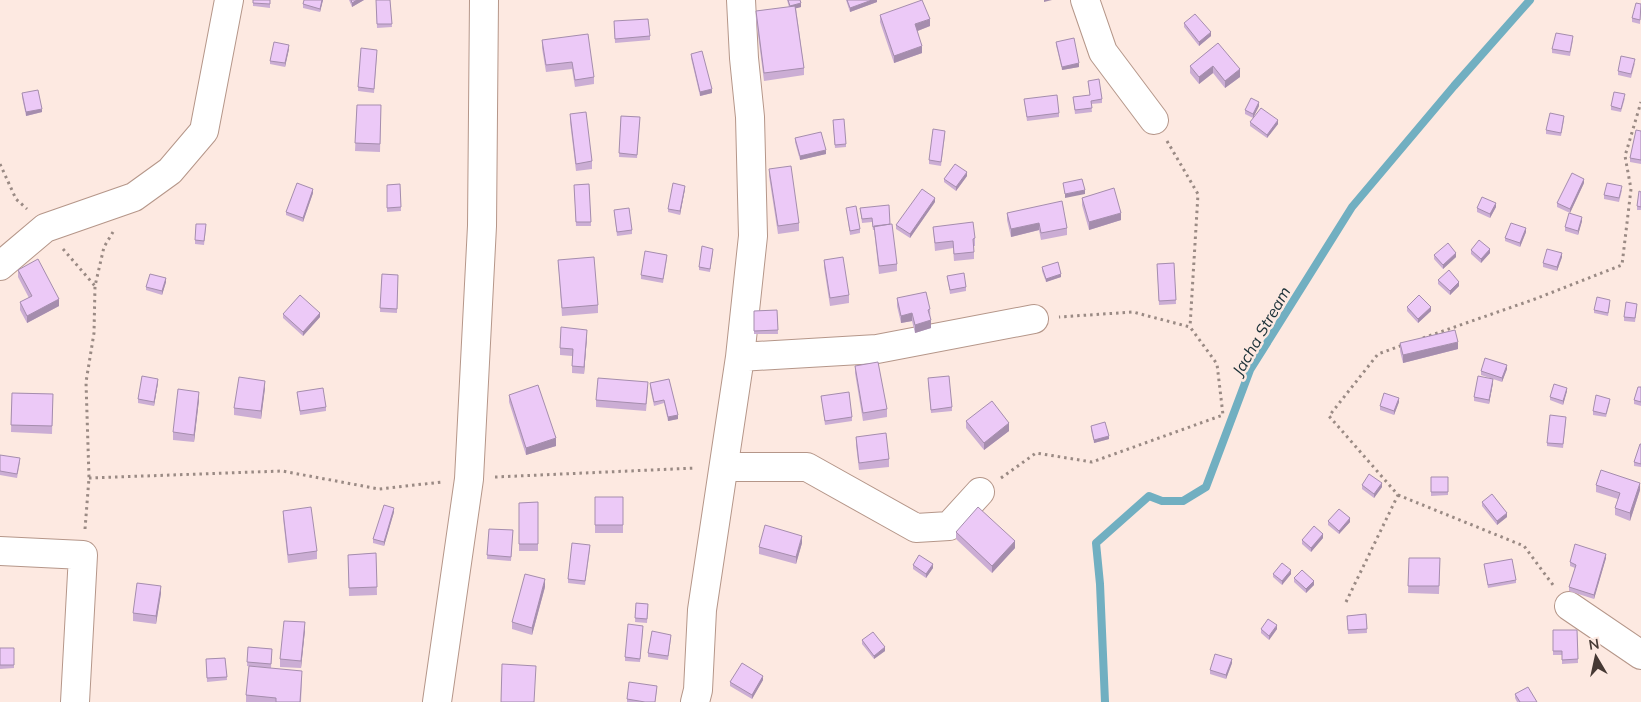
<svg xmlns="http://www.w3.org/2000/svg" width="1641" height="702" viewBox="0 0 1641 702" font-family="Mulish,sans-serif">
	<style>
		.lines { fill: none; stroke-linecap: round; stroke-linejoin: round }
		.stream { stroke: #71afc1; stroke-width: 8 }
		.minor-casing { stroke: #b59689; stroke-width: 30 }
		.path { stroke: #9a8a84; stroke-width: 3; stroke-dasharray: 2.5 4; stroke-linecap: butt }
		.minor { stroke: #fff; stroke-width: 28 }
		.wall { fill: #cbadd4 }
		.shaded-wall { fill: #a58dad }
		.building { fill: #ecc9f7; stroke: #a58dad }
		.labels { text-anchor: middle; stroke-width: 5; stroke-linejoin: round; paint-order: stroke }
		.water-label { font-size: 16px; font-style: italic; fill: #1a3037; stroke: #fde9e1 }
	</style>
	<rect width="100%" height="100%" fill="#fde9e1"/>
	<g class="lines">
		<path class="stream" d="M1105 702 1100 584 1096 543 1149 496 1162 501H1183L1206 487 1250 370 1352 207 1454 86 1530 0"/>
		<defs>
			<path id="minor" d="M1085 0 1103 52 1154 120
				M0 266 45 228 134 197 170 171 204 131 229 0
				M740 357 877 349 1034 319
				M725 467H807L916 528 949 526 980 492
				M0 551 83 555 75 702
				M1569 606 1641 655
				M437 702 469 479 482 226 484 0
				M695 702 698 690 702 610 740 357 753 236 750 117 744 58 741 0"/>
		</defs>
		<use href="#minor" class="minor-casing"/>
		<path class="path" d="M1167 141 1198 194 1190 327
			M0 164 16 199 27 209
			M63 249 95 286
			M1423 338 1535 299 1622 265 1631 189 1625 156 1641 102
			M495 477 696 468
			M89 478 282 471 379 489 442 482
			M1001 478 1036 453 1092 462 1223 415 1217 364 1190 327 1133 312 1059 317
			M1398 495 1524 546 1553 585
			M85 529 89 478 86 382 94 333 95 286 104 247 113 232
			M1346 602 1398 495 1329 416 1378 354 1403 345"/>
		<use href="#minor" class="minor"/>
	</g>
	<path class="wall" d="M253 0H270V8L253 6Z
		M323 0 320 12 303 8V4Z
		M349 0H364L352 7Z
		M376 0H390L392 27 377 28Z
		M787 0H800L801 7 796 8 804 68V75L764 81 756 19V11L789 7Z
		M846 0H877V2L850 12Z
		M1641 4 1640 24 1632 22V18Z
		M880 15 930 26 917 31 922 53 894 63 880 22Z
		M614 21 650 36V40L615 43Z
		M1184 23 1211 36 1199 46 1184 27Z
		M542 40 594 77V84L575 87 572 69 546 72 542 48Z
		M1573 40 1570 56 1552 53V49Z
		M1056 42 1079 67 1062 70 1056 45Z
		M1218 43 1240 77 1225 88 1213 73 1199 84 1190 73V66Z
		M289 49 285 67 270 64V61Z
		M377 53 374 93 358 91V87Z
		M691 54 712 93 700 96 691 58Z
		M1635 63 1631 78 1618 75V71Z
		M1088 81 1102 99V103L1091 104 1092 112 1075 114 1073 97 1090 95Z
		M22 93 42 112 26 116 22 97Z
		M1625 98 1621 112 1611 110V106Z
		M1024 99 1059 113V117L1027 121Z
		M357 105H381L380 152 355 151Z
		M1259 106 1253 118 1245 114V110Z
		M570 114 592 161V169L576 171 570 122Z
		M621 116 640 117 637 158 619 157Z
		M1564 120 1561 136 1546 134V130Z
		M1250 122 1278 124 1267 138 1250 126Z
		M833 124 846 144V147L835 148Z
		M1641 131V164L1630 162V158Z
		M945 135 941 166 929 164V160Z
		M795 138 826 154 800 160 795 142Z
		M769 169 799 223V231L778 234 769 176Z
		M967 176 956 191 944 182V179Z
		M1584 183 1570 213 1557 207V203Z
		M400 184 401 211 387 212V185Z
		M589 184 591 226H576L574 185Z
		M685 189 680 215 668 212V209Z
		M1622 190 1619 202 1604 199V195Z
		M1641 192V210H1637V206Z
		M313 193 303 222 286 215V212Z
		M1082 198 1121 220 1089 230 1082 205Z
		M935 202 910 238 896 229V225Z
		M1496 207 1490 218 1477 212V208Z
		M846 208 860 229V233L850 235Z
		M860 208 890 224 897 264V271L879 274 874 230H873L872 222 862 223Z
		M614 210 632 230V234L617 236Z
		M1007 213 1067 228V235L1041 240 1039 230 1011 237 1007 220Z
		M1582 221 1578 235 1565 231V227Z
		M933 227 975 238V246H974V259L954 261 953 248 935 251Z
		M206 228 204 245 195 244V240Z
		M1526 232 1520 247 1505 241V238Z
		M1471 250 1490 253 1481 263 1471 254Z
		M713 252 710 272 699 270V267Z
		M1434 255 1456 257 1443 269 1434 259Z
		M1562 257 1557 271 1543 267V263Z
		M667 258 663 283 641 279V275Z
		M558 260 598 305V313L562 316Z
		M824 260 849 295V303L830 306 824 267Z
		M1174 263 1176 304 1159 305 1157 264Z
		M1042 267 1061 277 1046 282 1042 271Z
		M18 270 59 306 27 323 20 310V302L29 298 18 277Z
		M382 274 398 275 397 313 380 312Z
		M947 276 966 287V291L950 294Z
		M1438 280 1459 286 1450 295 1438 284Z
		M166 282 162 295 146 290V287Z
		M897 298 930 309 931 328 915 333 912 321 901 323 897 306Z
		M1610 304 1608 316 1594 313V310Z
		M1407 307 1431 311 1418 323 1407 311Z
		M1637 307 1635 322 1624 321V317Z
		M777 310 778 334H754V311Z
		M283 314 320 317 303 336 283 318Z
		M587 337 584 374 572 373V356L560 355V348Z
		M1400 343 1458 349 1403 363 1400 351Z
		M855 366 887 409V417L863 421 855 373Z
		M1507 369 1502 382 1481 375V371Z
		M669 379 678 419 668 421 664 403 654 406 650 387V383Z
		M928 382 952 407V411L931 413Z
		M158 383 154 406 138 403V399Z
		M1493 383 1489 404 1474 401V397Z
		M1641 387V406L1634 404V400Z
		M265 388 261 419 234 415V408Z
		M648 390 646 411 596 407V400Z
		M1567 391 1563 405 1550 400V397Z
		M297 392 326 407V411L300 415Z
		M12 393 53 394 52 434 11 432Z
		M509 395 556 446 526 455 509 402Z
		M821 396 852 417V421L825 425Z
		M199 400 194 442 173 440V432Z
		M1399 402 1394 415 1380 410V406Z
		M1610 402 1606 417 1593 415V411Z
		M1566 420 1563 448 1547 446V443Z
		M966 421 1009 431 984 450 966 428Z
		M1091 426 1109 439 1094 443 1091 430Z
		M856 437 889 459V467L859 470 856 445Z
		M1641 444V467L1634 466V462Z
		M0 455 20 462 17 478 0 475Z
		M1431 477H1448V495L1431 496Z
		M1362 485 1382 487 1374 498 1362 489Z
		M1596 485 1640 490 1630 521 1615 515V508L1618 499 1596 492Z
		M595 497H623V533H595Z
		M538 502V551H519V503Z
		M1482 502 1507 517 1497 525 1482 506Z
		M283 511 317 551V559L288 563 283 518Z
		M394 512 384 546 373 543V539Z
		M1328 521 1350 522 1339 534 1328 525Z
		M489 529 513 530 511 561 487 559Z
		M956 532 1015 548 992 573 956 539Z
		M1323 538 1311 552 1302 544V540Z
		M802 543 796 564 759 554V547Z
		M590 549 585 585 568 583V579Z
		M376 553 377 595 349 596 348 555Z
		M1409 558H1440L1439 594 1408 593Z
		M1606 558 1594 599 1569 591V587L1575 568 1570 566V562Z
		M1484 564 1516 580V583L1488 588Z
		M913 565 933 568 926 578 913 569Z
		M1273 574H1291L1282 585 1273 577Z
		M1294 578 1314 585 1306 593 1294 582Z
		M545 587 532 635 512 629V622Z
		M161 593 156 624 133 621V613Z
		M636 603 648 604 647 623 635 622Z
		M1366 614 1367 633 1348 634 1347 616Z
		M643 629 640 662 625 661V657Z
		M1261 629H1277L1269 640 1261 633Z
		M305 630 301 668 280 667V659Z
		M1553 630H1577L1578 663 1562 664V655H1553Z
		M671 638 668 660 648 657V653Z
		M862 640 885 651 874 659 862 644Z
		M248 647 272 649 271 668 247 666Z
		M0 648H14V668L0 669Z
		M225 658 227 680 207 682 206 659Z
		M1232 663 1226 679 1210 674V670Z
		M302 679 301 702H246V695Z
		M763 680 752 699 730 686V682Z
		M657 690 655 702H627V699Z
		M1515 694 1537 702H1517L1515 698Z"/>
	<path class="shaded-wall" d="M322 0H323L320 12V9Z
		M357 0H364L352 7V3Z
		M872 0H877V2L850 12V8Z
		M1044 0H1052L1044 2Z
		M801 3V7L790 10V6Z
		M930 19V26L915 32V24Z
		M1211 32V36L1199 46V42Z
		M289 45V49L285 67V63Z
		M922 46V53L894 63V56Z
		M1079 63V67L1062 70V67Z
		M1213 66V73L1199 84V77Z
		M1240 69V77L1225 88V81Z
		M712 89V93L700 96V92Z
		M1259 102V106L1253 118V114Z
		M42 109V112L26 116V112Z
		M1278 120V124L1267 138V135Z
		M826 150V154L800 160V156Z
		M967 172V176L956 191V187Z
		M1584 179V183L1570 213V209Z
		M685 186V189L680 215V211Z
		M313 189V193L303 222V218Z
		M1085 190V194L1065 198V194Z
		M935 198V202L910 238V234Z
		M1496 203V207L1490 218V214Z
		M1121 213V220L1089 230V222Z
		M1582 217V221L1578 235V231Z
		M1039 223V230L1011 237V229Z
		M1526 228V232L1520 247V243Z
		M1490 249V253L1481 263V259Z
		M1456 253V257L1443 269V265Z
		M1562 253V257L1557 271V267Z
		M1061 274V277L1046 282V279Z
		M166 278V282L162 295V291Z
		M1459 282V286L1450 295V291Z
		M59 299V306L27 323V316Z
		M1431 307V311L1418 323V319Z
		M320 313V317L303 336V332Z
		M912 313V321L901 323V316Z
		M931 320V328L915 333V325Z
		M587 330V337L584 374V367Z
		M1458 342V349L1403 363V355Z
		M1507 365V369L1502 382V378Z
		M158 379V383L154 406V402Z
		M1493 379V383L1489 404V400Z
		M265 381V388L261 419V411Z
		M1567 388V391L1563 405V401Z
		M199 392V400L194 442V435Z
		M1399 398V402L1394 415V411Z
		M678 415V419L668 421V417Z
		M1009 423V431L984 450V443Z
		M1109 436V439L1094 443V440Z
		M556 438V446L526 455V448Z
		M1382 483V487L1374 498V494Z
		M1640 483V490L1630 521V513Z
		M394 508V512L384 546V542Z
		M1507 513V517L1497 525V521Z
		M1350 518V522L1339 534V531Z
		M1323 534V538L1311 552V548Z
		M802 536V543L796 564V557Z
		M1015 541V548L992 573V566Z
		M1606 554V558L1594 599V595Z
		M933 564V568L926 578V574Z
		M1291 570V574L1282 585V581Z
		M545 579V587L532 635V628Z
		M1314 581V585L1306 593V589Z
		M161 586V593L156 624V616Z
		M305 622V630L301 668V661Z
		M1277 625V629L1269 640V636Z
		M885 647V651L874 659V656Z
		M1232 659V663L1226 679V675Z
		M763 676V680L752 699V695Z"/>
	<path class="building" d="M253 0H270V4L253 3Z
		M304 0H322L320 9 303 4Z
		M351 0H357L352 3Z
		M376 0H390L392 24H377Z
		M788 0H800L801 3 790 6Z
		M847 0H872L850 8Z
		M922 0 930 19 915 24 922 46 894 56 880 15Z
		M1636 3 1641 4 1640 20 1632 18Z
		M795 6 804 68 764 73 756 11Z
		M1195 14 1211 32 1199 42 1184 23Z
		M648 19 650 36 615 39 614 21Z
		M1556 33 1573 36 1570 52 1552 49Z
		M588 34 594 77 575 80 572 62 546 65 542 40Z
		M1074 38 1079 63 1062 67 1056 42Z
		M274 42 289 45 285 63 270 61Z
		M1218 43 1240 69 1225 81 1213 66 1199 77 1190 66Z
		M361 48 377 50 374 89 358 87Z
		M702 51 712 89 700 92 691 54Z
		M1621 56 1635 59 1631 74 1618 71Z
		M1099 79 1102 99 1091 101 1092 108 1075 110 1073 97 1090 95 1088 81Z
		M38 90 42 109 26 112 22 93Z
		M1614 92 1625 94 1621 109 1611 106Z
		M1057 95 1059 113 1027 117 1024 99Z
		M1251 98 1259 102 1253 114 1245 110Z
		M357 105H381L380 144 355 143Z
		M1261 108 1278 120 1267 135 1250 122Z
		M586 112 592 161 576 164 570 114Z
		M1550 113 1564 116 1561 133 1546 130Z
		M621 116 640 117 637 155 619 153Z
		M844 119 846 144 835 145 833 120Z
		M933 129 945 131 941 162 929 160Z
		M1636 130 1641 131V160L1630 158Z
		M821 132 826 150 800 156 795 138Z
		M955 164 967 172 956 187 944 179Z
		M791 166 799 223 778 226 769 169Z
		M1572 173 1584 179 1570 209 1557 203Z
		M1082 179 1085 190 1065 194 1063 183Z
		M297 183 313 189 303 218 286 212Z
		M673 183 685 186 680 211 668 209Z
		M1607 183 1622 186 1619 198 1604 195Z
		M400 184 401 207 387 208V185Z
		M589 184 591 222H576L574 185Z
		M1114 188 1121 213 1089 222 1082 198Z
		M922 189 935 198 910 234 896 225Z
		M1639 191 1641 192V207L1637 206Z
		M1482 197 1496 203 1490 214 1477 208Z
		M1062 201 1067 228 1041 233 1039 223 1011 229 1007 213Z
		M889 205 890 224 873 227 872 218 862 219 860 208Z
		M856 206 860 229 850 231 846 208Z
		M629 208 632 230 617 232 614 210Z
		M1569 213 1582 217 1578 231 1565 227Z
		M973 222 975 238 973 239 974 252 954 254 953 241 935 243 933 227Z
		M1511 223 1526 228 1520 243 1505 238Z
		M196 224H206L204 241 195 240Z
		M892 224 897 264 879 266 874 226Z
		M1479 240 1490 249 1481 259 1471 250Z
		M1448 243 1456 253 1443 265 1434 255Z
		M702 246 713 249 710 269 699 267Z
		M1547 249 1562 253 1557 267 1543 263Z
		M645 251 667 255 663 279 641 275Z
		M594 257 598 305 562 308 558 260Z
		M843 257 849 295 830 298 824 260Z
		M38 259 59 299 27 316 20 302 32 296 18 270Z
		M1058 262 1061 274 1046 279 1042 267Z
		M1174 263 1176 300 1159 301 1157 264Z
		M1449 270 1459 282 1450 291 1438 280Z
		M964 273 966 287 950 290 947 276Z
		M150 274 166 278 162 291 146 287Z
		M382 274 398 275 397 309 380 308Z
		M926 292 930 309 928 310 931 320 915 325 912 313 901 316 897 298Z
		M300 295 320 313 303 332 283 314Z
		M1419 295 1431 307 1418 319 1407 307Z
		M1597 297 1610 300 1608 313 1594 310Z
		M1626 302 1637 304 1635 318 1624 317Z
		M777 310 778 330 754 331V311Z
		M561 327 587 330 584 367 572 366 573 349 560 348Z
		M1455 330 1458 342 1403 355 1400 343Z
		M1485 358 1507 365 1502 378 1481 371Z
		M878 362 887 409 863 413 855 366Z
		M142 376 158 379 154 402 138 399Z
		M949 376 952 407 931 410 928 378Z
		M1478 376 1493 379 1489 400 1474 397Z
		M239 377 265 381 261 411 234 408Z
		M598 378 648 382 646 404 596 400Z
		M669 379 678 415 668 417 664 400 654 402 650 383Z
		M1554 384 1567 388 1563 401 1550 397Z
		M538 385 556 438 526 448 509 395Z
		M1638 387H1641V402L1634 400Z
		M323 388 326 407 300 411 297 392Z
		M178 389 199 392 194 435 173 432Z
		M849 392 852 417 825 421 821 396Z
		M12 393 53 394 52 426 11 425Z
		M1384 393 1399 398 1394 411 1380 406Z
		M1596 395 1610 399 1606 414 1593 411Z
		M992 401 1009 423 984 443 966 421Z
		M1550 415 1566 417 1563 444 1547 443Z
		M1105 422 1109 436 1094 440 1091 426Z
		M886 433 889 459 859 463 856 437Z
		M1640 444H1641V464L1634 462Z
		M0 455 20 458 17 474 0 471Z
		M1601 470 1640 483 1630 513 1615 508 1620 493 1596 485Z
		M1369 474 1382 483 1374 494 1362 485Z
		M1431 477H1448V492H1431Z
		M1492 494 1507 513 1497 521 1482 502Z
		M595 497H623V525H595Z
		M538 502V544H519V503Z
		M384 505 394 508 384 542 373 539Z
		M311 507 317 551 288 555 283 511Z
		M978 507 1015 541 992 566 956 532Z
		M1339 509 1350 518 1339 531 1328 521Z
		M765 525 802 536 796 557 759 547Z
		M1314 526 1323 534 1311 548 1302 540Z
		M489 529 513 530 511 557 487 555Z
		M572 543 590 545 585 581 568 579Z
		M1575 544 1606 554 1594 595 1569 587 1576 565 1570 562Z
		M376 553 377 587 349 588 348 555Z
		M919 555 933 564 926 574 913 565Z
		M1409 558H1440L1439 586H1408Z
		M1512 559 1516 580 1488 585 1484 564Z
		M1282 563 1291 570 1282 581 1273 574Z
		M1302 570 1314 581 1306 589 1294 578Z
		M525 574 545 579 532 628 512 622Z
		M137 583 161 586 156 616 133 613Z
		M636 603 648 604 647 619 635 618Z
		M1366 614 1367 629 1348 630 1347 616Z
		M1268 619 1277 625 1269 636 1261 629Z
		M284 621 305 622 301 661 280 659Z
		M628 624 643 626 640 659 625 657Z
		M1553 630H1577L1578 659 1562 660V651H1553Z
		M652 631 671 635 668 656 648 653Z
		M873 632 885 647 874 656 862 640Z
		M248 647 272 649 271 664 247 662Z
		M0 648H14V665H0Z
		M1215 654 1232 659 1226 675 1210 670Z
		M225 658 227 677 207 678 206 659Z
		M742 663 763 676 752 695 730 682Z
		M502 664 536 666 534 702H501Z
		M249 666 302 671 300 702H276V698L246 695Z
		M629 682 657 686 655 702H645L627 699Z
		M1528 687 1537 702H1520L1515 694Z"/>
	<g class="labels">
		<g class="water-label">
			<text transform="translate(1261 331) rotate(-60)" y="6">Jacha Stream</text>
		</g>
	</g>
	<g transform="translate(1596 657) rotate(351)" stroke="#fde9e1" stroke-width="4" paint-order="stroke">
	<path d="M0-4L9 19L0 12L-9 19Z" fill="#463934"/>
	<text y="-8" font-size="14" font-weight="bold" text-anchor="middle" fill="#463934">N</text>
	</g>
</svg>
